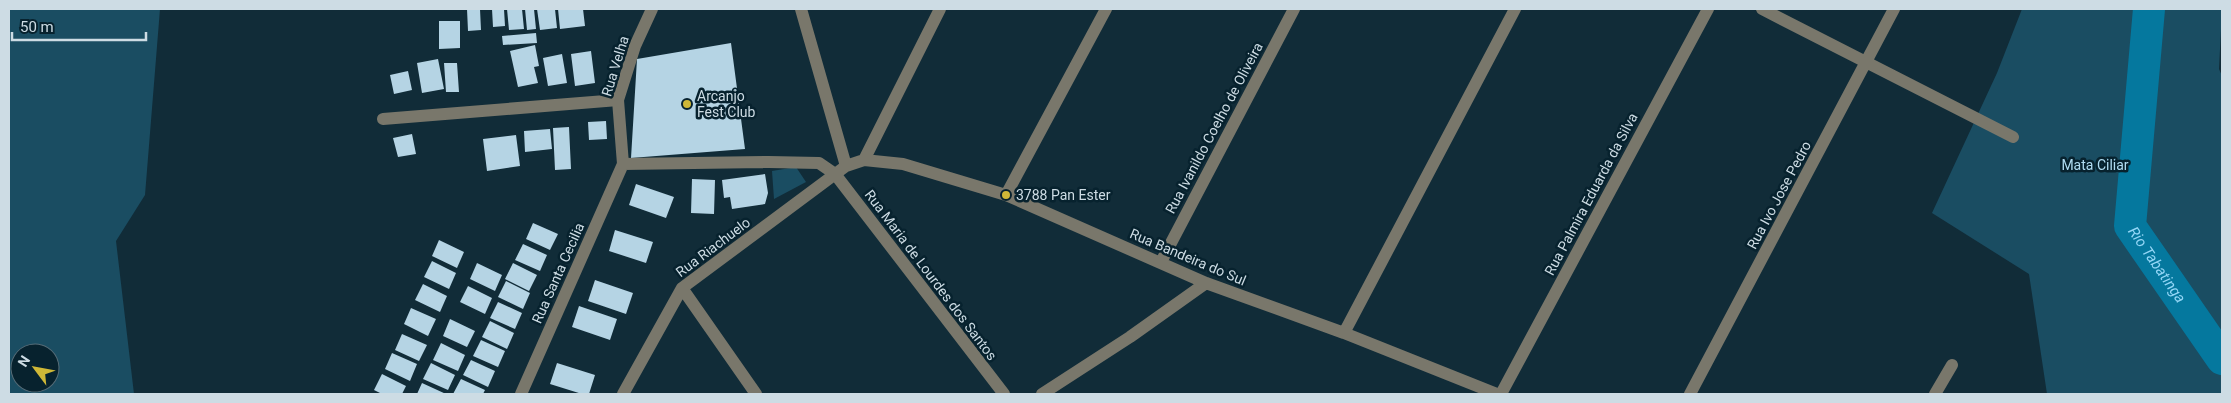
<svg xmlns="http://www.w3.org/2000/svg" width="2231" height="403" viewBox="0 0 2231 403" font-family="Roboto,sans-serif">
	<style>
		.green { fill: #1a4d62; fill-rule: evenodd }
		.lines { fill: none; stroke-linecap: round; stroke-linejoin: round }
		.river { stroke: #05789e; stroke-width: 32 }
		.building { fill: #b5d4e4 }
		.minor { stroke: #79776b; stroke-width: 12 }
		.poi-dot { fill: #cfb837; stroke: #07222e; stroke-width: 2 }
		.labels { text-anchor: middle; stroke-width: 5; stroke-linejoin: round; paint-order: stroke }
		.street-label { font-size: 14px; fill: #cddce4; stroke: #07222e }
		.poi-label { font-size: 14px; fill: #cddce4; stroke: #07222e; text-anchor: start }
		.park-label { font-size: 14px; fill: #b0dcf1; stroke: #07222e }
		.water-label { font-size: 15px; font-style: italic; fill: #93d6f6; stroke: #07222e }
	</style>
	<rect width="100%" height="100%" fill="#112c38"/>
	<path class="green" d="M9 9H160L145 195 116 241 134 394H9ZM20 353H50V383H20Z
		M2022 9H2222L2219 69 2222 76V394H2047L2029 274 1932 213 1997 73Z
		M796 167 806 182 774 199 772 171Z"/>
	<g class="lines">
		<path class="river" id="s1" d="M2149 9 2130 226 2222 359"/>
	</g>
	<path class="building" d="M467 9H480L481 30 468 31Z
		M492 9H504L505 26 493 27Z
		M507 9H522L524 29 509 30Z
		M525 9H534L536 29 527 30Z
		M537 9H555L557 28 540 30Z
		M558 9H583L585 26 560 29Z
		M439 21H460V48L439 49Z
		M536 33 537 43 503 45 502 36Z
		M731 43 745 149 631 158 637 59Z
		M535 45 539 66 534 67 538 83 518 87 510 51Z
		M591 51 595 83 575 86 571 54Z
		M562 54 567 83 548 86 543 58Z
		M438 59 444 89 422 93 417 63Z
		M444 63H457L459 92H446Z
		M408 71 412 90 394 94 390 75Z
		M606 121 607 139 589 140 588 122Z
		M569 127 571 169 555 170 553 128Z
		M550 129 552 149 525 152 524 131Z
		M412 134 416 154 398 157 393 138Z
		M516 135 520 166 487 171 483 139Z
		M765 174 768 193 765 204 732 209 730 197 724 198 722 180Z
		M692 179 715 180 714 214 691 213Z
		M636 184 674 197 666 218 629 205Z
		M533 223 558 234 550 250 526 239Z
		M615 230 653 242 646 263 609 251Z
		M439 240 464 252 457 268 432 256Z
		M523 244 547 255 540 271 515 260Z
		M432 261 456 273 449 289 424 277Z
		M477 263 502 275 495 291 470 279Z
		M513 263 537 275 529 291 505 279Z
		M595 280 633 293 626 314 588 301Z
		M506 281 530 293 523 309 498 297Z
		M423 284 447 296 440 312 415 300Z
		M468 286 492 298 485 314 460 302Z
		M498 302 522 313 515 329 490 318Z
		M579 306 617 319 610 340 572 327Z
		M411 308 436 319 428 336 404 324Z
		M450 319 475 331 467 347 443 336Z
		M490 321 514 333 507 349 482 337Z
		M402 334 427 345 419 361 395 350Z
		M481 340 505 351 498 367 473 356Z
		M441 343 465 355 458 371 433 360Z
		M392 353 417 364 410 381 385 369Z
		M471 360 495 371 488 387 463 375Z
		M431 363 455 375 448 390 423 379Z
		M557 363 595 375 589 394H582L550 384Z
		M382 374 406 386 402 394H382L374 390Z
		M461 379 485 390 483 394H453Z
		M422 383 446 394H417Z"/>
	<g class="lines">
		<path class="minor" d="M801 9 846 166
			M1762 9 2013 137
			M383 119 618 100
			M864 160 940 9
			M623 164 769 162 819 163 835 174 1004 394
			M1006 195 1106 9
			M1161 262 1294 9
			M682 288 756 394
			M1344 333 1515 9
			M521 394 623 164 618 100 635 46 652 9
			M623 394 682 288 846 166 864 160 903 164 1006 195 1206 283 1344 333 1497 394
			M1042 394 1130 337 1206 283
			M1501 394 1708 9
			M1690 394 1894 9
			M1935 394 1952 365"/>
	</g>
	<g class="poi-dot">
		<circle cx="687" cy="104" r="5"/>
		<circle cx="1006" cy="195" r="5"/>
	</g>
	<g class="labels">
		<g class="street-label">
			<text transform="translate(615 66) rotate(-73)" y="5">Rua Velha</text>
			<text transform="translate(1214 128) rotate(-62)" y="5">Rua Ivanildo Coelho de Oliveira</text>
			<text transform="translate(1591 194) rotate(-62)" y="5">Rua Palmira Eduarda da Silva</text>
			<text transform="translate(1779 195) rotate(-62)" y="5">Rua Ivo Jose Pedro</text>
			<text transform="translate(713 247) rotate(-37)" y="5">Rua Riachuelo</text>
			<text transform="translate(1188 257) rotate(23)" y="5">Rua Bandeira do Sul</text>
			<text transform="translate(558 273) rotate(-66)" y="5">Rua Santa Cecilia</text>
			<text transform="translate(931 275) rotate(53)" y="5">Rua Maria de Lourdes dos Santos</text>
		</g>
		<g class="poi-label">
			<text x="697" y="101">Arcanjo<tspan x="697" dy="16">Fest Club</tspan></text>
			<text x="1016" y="200">3788 Pan Ester</text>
		</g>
		<g class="park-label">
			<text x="2095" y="170">Mata Ciliar</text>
		</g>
		<g class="water-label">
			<text dy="5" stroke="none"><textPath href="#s1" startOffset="265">Rio Tabatinga</textPath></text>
		</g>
	</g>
	<rect width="2231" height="403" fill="none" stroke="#cddce4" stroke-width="20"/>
	<g transform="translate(35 368) rotate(302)"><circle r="24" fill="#07222e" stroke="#566c77"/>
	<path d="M0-4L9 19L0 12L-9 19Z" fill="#cfb837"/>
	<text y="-8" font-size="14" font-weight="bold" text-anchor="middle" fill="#cddce4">N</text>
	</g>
	<path d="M12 32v8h134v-8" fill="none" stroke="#cddce4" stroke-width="2.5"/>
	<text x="20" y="32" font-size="15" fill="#cddce4" stroke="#07222e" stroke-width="4" paint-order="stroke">50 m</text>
</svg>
